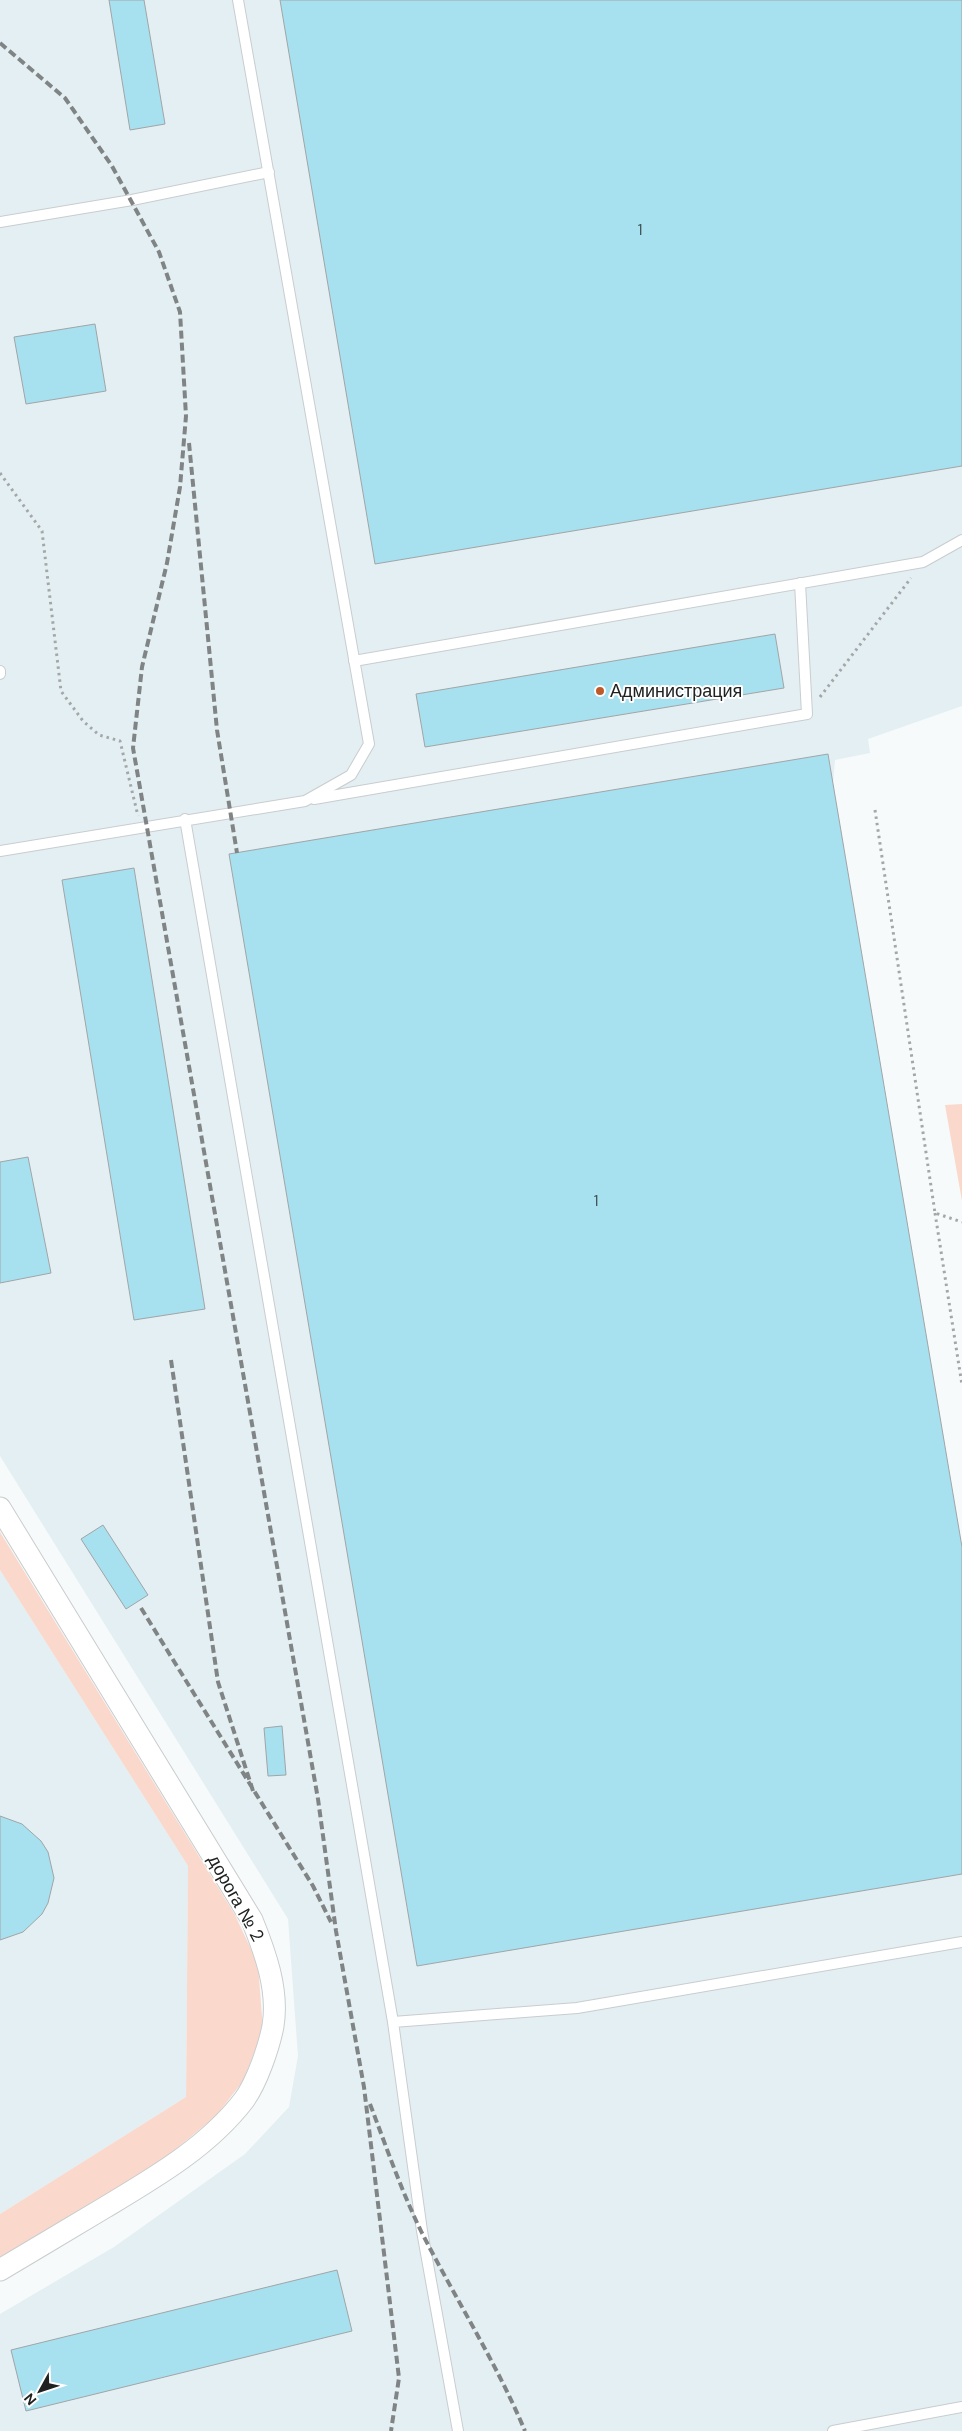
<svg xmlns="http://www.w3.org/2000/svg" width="962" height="2431" viewBox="0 0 962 2431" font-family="'DM Sans',sans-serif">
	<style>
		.built { fill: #e3eff3 }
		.green { fill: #fad9cc }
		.building { fill: #a7e0ef; stroke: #a1a5a6 }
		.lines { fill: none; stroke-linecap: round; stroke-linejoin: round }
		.service-casing { stroke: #c9cdce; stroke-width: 12 }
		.minor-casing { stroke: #c9cdce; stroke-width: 23 }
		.path { stroke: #a4a7a8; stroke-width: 3; stroke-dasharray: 2.5 4; stroke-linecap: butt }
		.service { stroke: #fff; stroke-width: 10 }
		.minor { stroke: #fff; stroke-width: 21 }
		.rail { stroke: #818484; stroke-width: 4; stroke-dasharray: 8 4; stroke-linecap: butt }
		.poi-dot { fill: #be5929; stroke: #fff; stroke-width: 2 }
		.labels { text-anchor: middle; stroke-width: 4; stroke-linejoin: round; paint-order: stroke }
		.number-label { font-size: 15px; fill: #425255 }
		.poi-label { font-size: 18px; fill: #202222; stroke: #fff; text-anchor: start }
		.street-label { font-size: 18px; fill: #202222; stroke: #fff }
	</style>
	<rect width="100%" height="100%" fill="#f6fafb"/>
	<path class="built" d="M0 0H962V706L868 739 870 753 835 760 833 784 962 1559V2431H0V2314L114 2247 245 2154 289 2107 298 2056 288 1919 0 1456Z
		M0 1570 188 1866 186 2097 0 2214Z"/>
	<path class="green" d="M962 1104V1201L945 1105Z
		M0 1532 235 1915 258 1964 263 2030 243 2081 216 2116 154 2167 0 2257V2214L186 2097 188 1866 0 1570Z"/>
	<path class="building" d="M109 0H144L165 124 130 130Z
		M280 0H962V466L375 564Z
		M95 324 106 391 26 404 14 337Z
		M775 634 784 688 425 747 416 694Z
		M828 754 962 1547V1874L417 1966 229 854Z
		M134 868 205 1309 134 1320 62 880Z
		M28 1157 51 1273 0 1283V1162Z
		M103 1525 148 1595 126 1609 81 1539Z
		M282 1726 286 1775 268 1776 264 1728Z
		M0 1816 22 1824 41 1841 48 1852 54 1878 48 1903 42 1914 23 1932 0 1940Z
		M337 2270 352 2331 26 2411 11 2350Z"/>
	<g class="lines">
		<defs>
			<path id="service" d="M0 222 132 200 269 172
				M354 661 923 562 962 540
				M0 671V674
				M314 799 807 714 800 583
				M185 819 393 2022 422 2231 458 2431
				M0 851 305 801 351 775 369 744 238 0
				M393 2022 577 2008 962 1942
				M833 2431 962 2407"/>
			<path id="minor" d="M0 1508 252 1920C265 1952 279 1990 273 2026 269 2047 257 2082 244 2100 208 2147 154 2178 104 2208 69 2229 35 2249 0 2270"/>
		</defs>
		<use href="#service" class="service-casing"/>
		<use href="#minor" class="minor-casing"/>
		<path class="path" d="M0 473 42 531 61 691 83 721 99 735 120 741 138 816
			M820 697 911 578
			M875 810 935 1213 962 1222
			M935 1213 962 1385"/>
		<use href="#service" class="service"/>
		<use href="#minor" class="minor"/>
		<path class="rail" d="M0 43 65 98 112 166 159 252 180 312 186 416 180 487 167 563 142 667 133 748 318 1799 336 1931 364 2087 399 2378 391 2431
			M189 443 217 730 237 853
			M171 1360 218 1682 253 1791
			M141 1608 313 1886 331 1922
			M370 2104C386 2146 401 2190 421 2231 455 2298 496 2362 525 2431"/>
	</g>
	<circle class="poi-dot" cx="600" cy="691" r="5"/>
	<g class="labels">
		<g class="number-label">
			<text x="640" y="235">1</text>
			<text x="596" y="1206">1</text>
		</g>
		<g class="poi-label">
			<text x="610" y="697">Администрация</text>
		</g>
		<g class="street-label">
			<text transform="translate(236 1898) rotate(61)" y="6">дорога № 2</text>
		</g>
	</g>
	<g transform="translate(40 2391) rotate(230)" stroke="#ffffff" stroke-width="4" paint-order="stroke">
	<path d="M0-4L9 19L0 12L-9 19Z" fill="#202222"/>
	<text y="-8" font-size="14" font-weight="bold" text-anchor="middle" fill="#202222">N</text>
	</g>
</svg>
